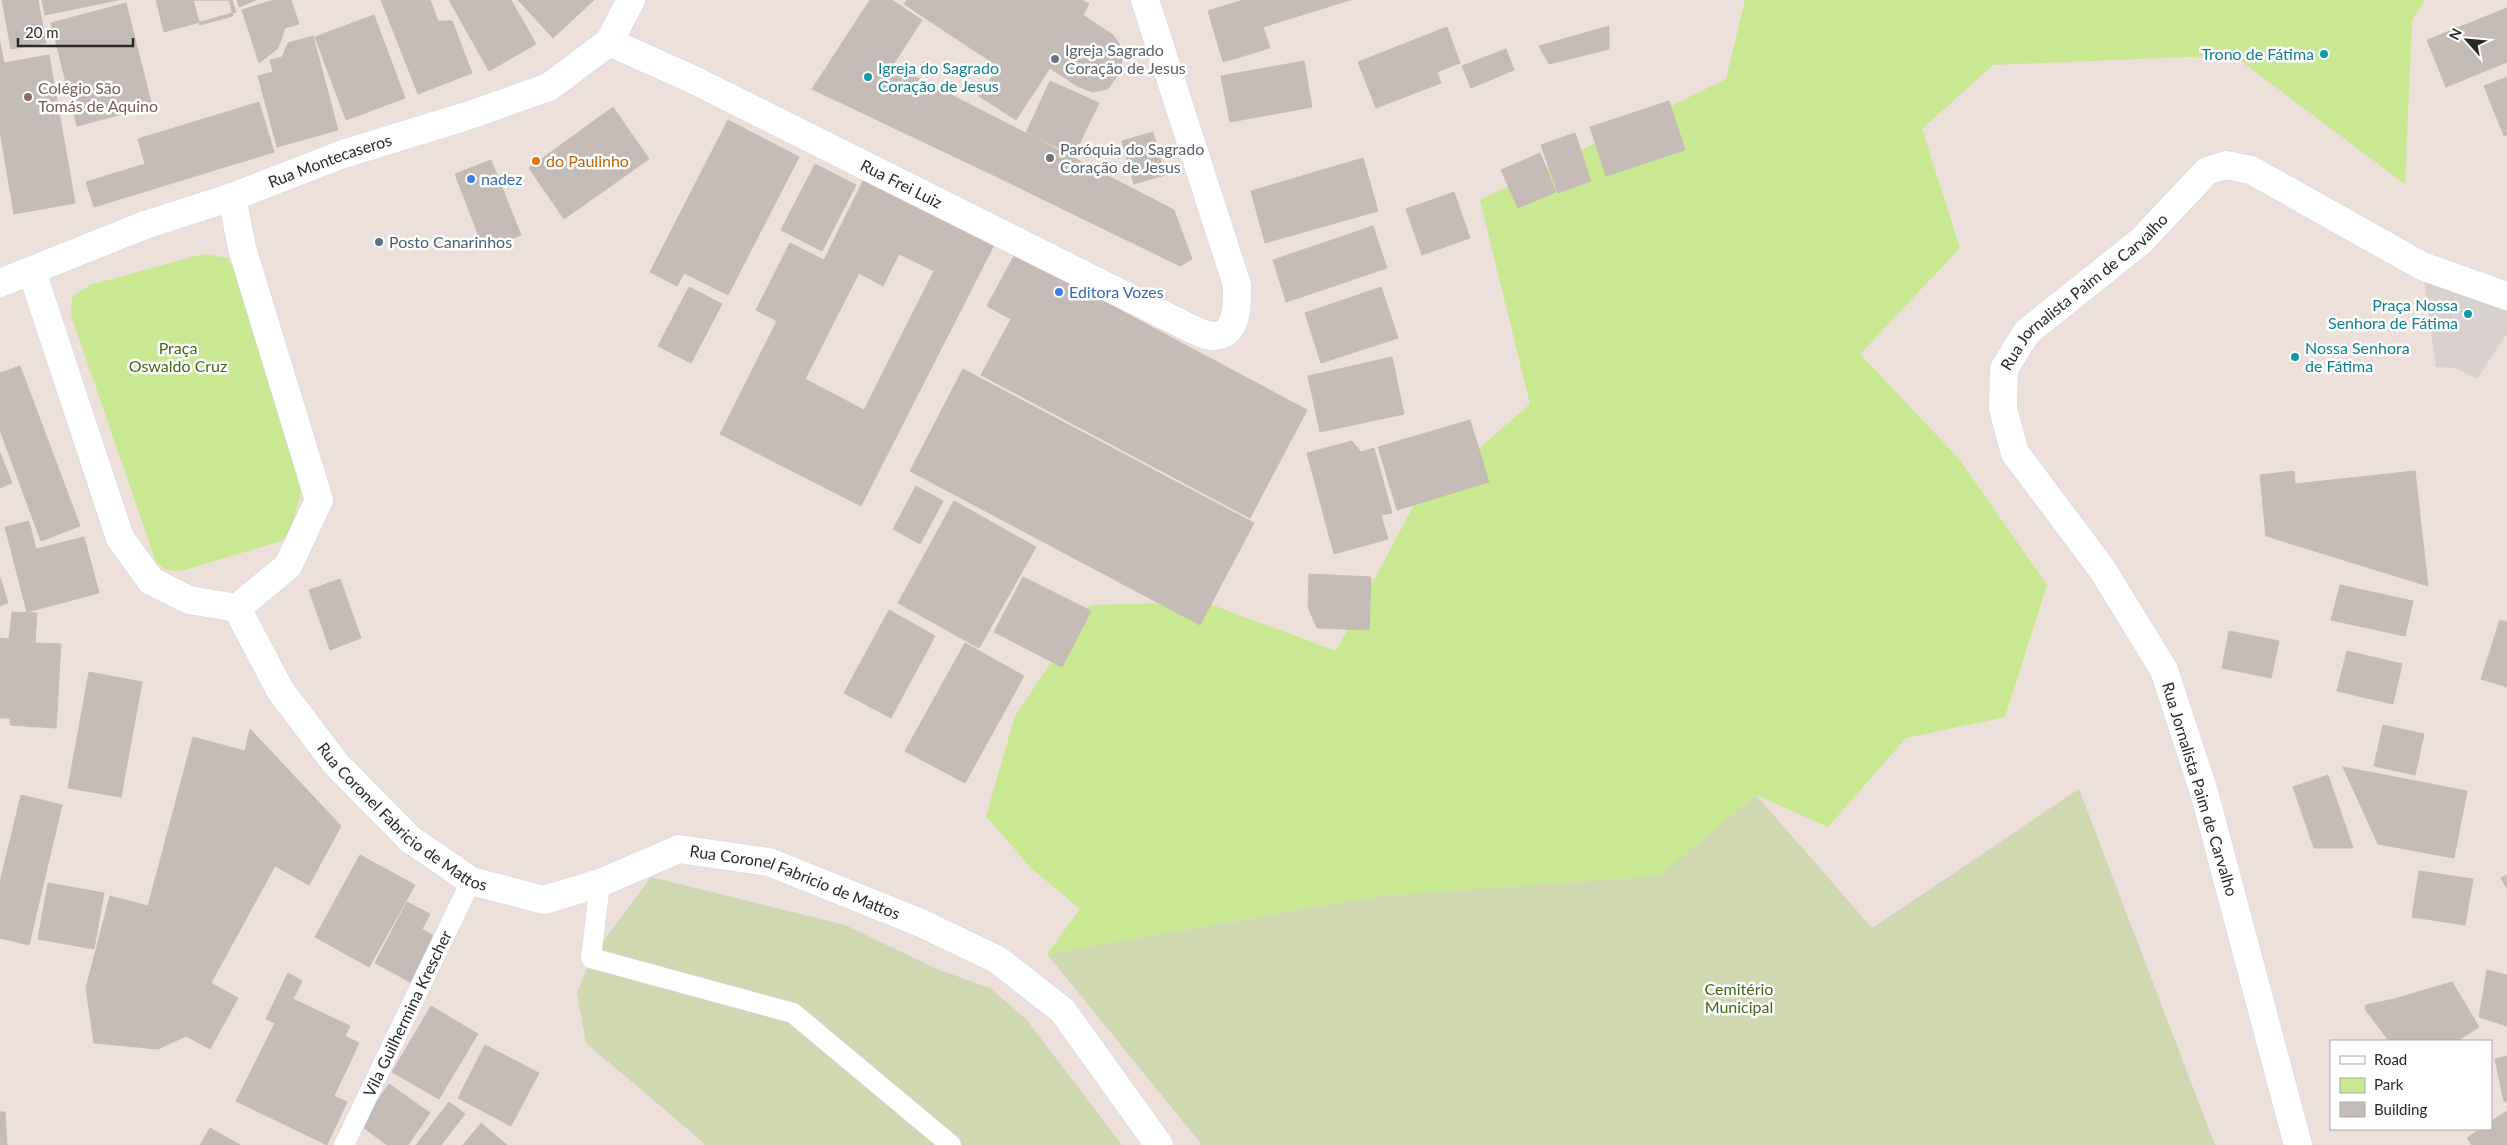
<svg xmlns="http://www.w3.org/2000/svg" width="2507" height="1145" viewBox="0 0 2507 1145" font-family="Lato,sans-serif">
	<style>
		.green { fill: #c8e892 }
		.cemetery { fill: #cfd8b0 }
		.plaza { fill: #d8d1cd }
		.building { fill: #c4bbb6; stroke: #c8bbb4; fill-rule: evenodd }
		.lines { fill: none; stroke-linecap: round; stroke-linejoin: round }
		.service-casing { stroke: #cfd9e4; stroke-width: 21 }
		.minor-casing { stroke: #cfd9e4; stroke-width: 29 }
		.secondary-casing { stroke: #cfd9e4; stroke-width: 29 }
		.service { stroke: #fff; stroke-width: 20 }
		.minor { stroke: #fff; stroke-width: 28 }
		.secondary { stroke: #fff; stroke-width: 28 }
		.culture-dot { fill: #0f9aa8; stroke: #fff; stroke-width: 2 }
		.worship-dot { fill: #6b7280; stroke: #fff; stroke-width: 2 }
		.education-dot { fill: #8d6e63; stroke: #fff; stroke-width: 2 }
		.food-dot { fill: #e8710a; stroke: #fff; stroke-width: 2 }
		.shop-dot { fill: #3f7fe0; stroke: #fff; stroke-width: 2 }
		.service-dot { fill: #5c6f8a; stroke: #fff; stroke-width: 2 }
		.labels { text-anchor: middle; stroke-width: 5; stroke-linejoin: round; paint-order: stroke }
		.worship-label { font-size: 16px; fill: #5b616d; stroke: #fff; text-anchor: start }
		.culture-label { font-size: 16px; fill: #0d838f; stroke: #fff; text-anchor: end }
		.education-label { font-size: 16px; fill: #785e54; stroke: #fff; text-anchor: start }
		.street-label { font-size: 16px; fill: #292929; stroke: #fff }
		.food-label { font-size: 16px; fill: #c56008; stroke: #fff; text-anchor: start }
		.shop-label { font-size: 16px; fill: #366cbe; stroke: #fff; text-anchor: start }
		.service-label { font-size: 16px; fill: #4e5e75; stroke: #fff; text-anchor: start }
		.park-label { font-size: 16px; fill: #3f6b15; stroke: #fff }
	</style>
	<rect width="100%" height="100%" fill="#eddfda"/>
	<path class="green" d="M1745 0H2425L2412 20 2405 184 2233 55 1993 65 1922 129 1960 248 1860 354 1959 459 2047 585 2005 717 1906 738 1828 827 1756 795 1659 876 1380 896 1047 954 1080 909 1031 868 986 816 1015 716 1090 605 1204 602 1336 651 1414 505 1530 404 1480 200 1726 79Z
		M203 254 228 258 255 307 301 493 289 536 278 542 181 571 166 570 156 562 71 315 72 297 90 285Z"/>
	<path class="cemetery" d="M2079 789 2215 1145H1202L1047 954 1380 896 1659 876 1756 795 1872 928Z
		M651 877 845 925 937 969 990 988 1026 1019 1122 1145H706L586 1043 577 993 591 958Z"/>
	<path class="plaza" d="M2422 266 2507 296V333L2477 379 2456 368 2436 367Z"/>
	<path class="building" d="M2 0H38L46 43 11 49Z
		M42 0H118L45 15Z
		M156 0H232L236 12 164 32Z
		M193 0H229L233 16 200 25Z
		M237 0H256L239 7Z
		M273 0H291L299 24 285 28 278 48 259 63 242 10Z
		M381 0H430L438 21H452L472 73 418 94Z
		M449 0H511L536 44 489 71Z
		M518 0H594L553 38Z
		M870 0H892L922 20 893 65 1012 126 989 173 812 89Z
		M907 0H1082L1089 4 1083 15 1113 35 1124 51 1119 73 1108 89 1093 92 1077 86 1050 68 1016 120 979 96 999 67 904 4Z
		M1243 0H1350L1263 27 1270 48 1223 62 1208 11Z
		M126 3 152 106 77 126 51 23Z
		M2507 8V62L2446 87 2427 40Z
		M374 15 405 98 346 120 315 37Z
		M1609 26V49L1549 64 1539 46Z
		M1447 27 1460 63 1437 72 1441 83 1376 108 1358 62Z
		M313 36 338 130 277 147 258 76 273 72 270 60 282 57 288 43Z
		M0 42 4 63 49 55 75 203 14 214 0 131Z
		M1506 49 1514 70 1471 88 1462 66Z
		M1304 61 1312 107 1230 122 1221 76Z
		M2507 77V134L2504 136 2484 86Z
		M1050 81 1099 103 1074 155 1026 133Z
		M1669 101 1685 150 1606 176 1590 127Z
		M259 102 274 152 94 207 86 182 145 164 138 139Z
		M613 107 649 159 564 219 529 168Z
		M728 120 799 157 728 295 684 273 677 286 650 272Z
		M1012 126 1174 210 1192 259 1180 266 989 173Z
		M1153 132 1165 175 1134 184 1122 141Z
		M1575 133 1591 181 1558 193 1541 145Z
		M1540 153 1556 192 1518 208 1501 170Z
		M1363 158 1378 211 1265 243 1251 191Z
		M491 160 521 235 484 250 455 174Z
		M815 164 856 185 822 251 781 230Z
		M864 179 994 245 861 506 720 434 777 321 756 310 790 243 824 260ZM899 254 934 271 864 410 805 379 859 273 883 286Z
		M1454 192 1470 238 1422 255 1406 209Z
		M1373 226 1387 268 1286 302 1273 260Z
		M1015 254 1307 410 1250 518 981 375 1011 319 987 306Z
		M689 287 722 304 691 363 658 346Z
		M1381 287 1398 338 1321 363 1305 313Z
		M1392 357 1404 414 1320 432 1308 376Z
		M20 366 80 526 41 541 0 430V373Z
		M963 369 1254 523 1200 625 910 471Z
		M1470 420 1489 482 1397 510 1378 447Z
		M1352 441 1361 452 1374 448 1392 513 1381 515 1388 539 1334 554 1307 453Z
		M0 453 12 483 0 488Z
		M2294 471 2295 484 2415 471 2428 586 2266 536 2260 475Z
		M916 486 943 501 920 544 893 529Z
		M954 501 1036 547 979 648 898 603Z
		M29 521 36 549 84 537 99 593 27 612 5 527Z
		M1309 574 1371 577 1369 630 1317 628 1308 607Z
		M0 577 8 603 0 606Z
		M1023 577 1091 611 1062 667 994 632Z
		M340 579 361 638 330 650 309 590Z
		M2340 585 2413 601 2405 636 2331 620Z
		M889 610 935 636 891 718 844 693Z
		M12 612 37 613 35 643 61 644 56 728 10 725V718H0V638L9 639Z
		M2500 620 2507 622V687L2481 679Z
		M2229 631 2279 641 2271 678 2222 668Z
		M965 643 1024 676 965 783 905 751Z
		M2347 651 2402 664 2393 704 2337 691Z
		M89 672 142 682 121 797 68 788Z
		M2383 725 2424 734 2415 775 2374 766Z
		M250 729 341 826 309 885 275 866 211 983 238 998 210 1049 186 1036 158 1049 94 1043 86 988 110 896 148 906 193 737 245 751Z
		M2343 767 2467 791 2454 858 2378 844Z
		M2328 775 2353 848H2314L2293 787Z
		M21 795 62 805 29 945 0 938V882Z
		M360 855 415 885 369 967 315 937Z
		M2419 871 2473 879 2465 925 2412 917Z
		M2507 875V889L2501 878Z
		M48 883 104 893 94 949 38 939Z
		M407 902 430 914 422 929 437 938 412 983 375 963Z
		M2487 970 2507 975V1026L2479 1017Z
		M288 973 302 981 293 999 350 1026 345 1036 359 1043 334 1096 347 1102 327 1145 236 1101 275 1023 266 1019Z
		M2452 982 2479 1027 2457 1041H2389L2365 1009 2366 1005 2394 999Z
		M431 1006 478 1034 439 1099 392 1072Z
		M485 1045 539 1073 511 1126 458 1098Z
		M2507 1056V1101L2504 1102 2495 1059Z
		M389 1084 430 1113 408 1145H387L360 1125Z
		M449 1102 465 1114 441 1145H416Z
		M2507 1111V1145H2472L2467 1138 2480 1129H2491V1121Z
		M0 1112H5L7 1145H0Z
		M481 1123 507 1145H463Z
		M210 1128 240 1145H200Z"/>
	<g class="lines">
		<defs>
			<g id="service">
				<path d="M600 883 591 958 793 1013 951 1145"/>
				<path id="s1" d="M344 1145 471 881"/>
			</g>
			<g id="minor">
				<path id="s2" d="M609 42 692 79 1194 330C1199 332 1207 336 1213 336 1239 336 1237 302 1237 285L1145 0"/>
				<path d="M32 272 120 538 151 581 189 600 237 608 288 566 319 500 242 248 232 197"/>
				<path id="s3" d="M237 608 280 690 336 764 410 839 471 881 544 900 600 883 679 849 769 862 921 923 998 960 1063 1011 1159 1145"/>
				<path id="s4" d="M2298 1145 2204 792 2164 670 2102 569 2015 453 2003 409 2004 369 2027 332 2141 241 2207 171 2226 165 2251 170 2422 266 2507 296"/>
			</g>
			<g id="secondary">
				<path id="s5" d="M0 283 145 225 232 197 343 154 467 116 549 87 609 42 631 0"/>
			</g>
		</defs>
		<use href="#service" class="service-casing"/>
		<use href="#minor" class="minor-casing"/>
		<use href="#secondary" class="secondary-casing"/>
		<use href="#service" class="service"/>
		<use href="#minor" class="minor"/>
		<use href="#secondary" class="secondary"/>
	</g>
	<g class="culture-dot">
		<circle cx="2324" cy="54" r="5"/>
		<circle cx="868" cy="77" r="5"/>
		<circle cx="2468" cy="314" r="5"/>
		<circle cx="2295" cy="357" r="5"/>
	</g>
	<g class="worship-dot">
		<circle cx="1055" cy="59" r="5"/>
		<circle cx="1050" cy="158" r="5"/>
	</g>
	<circle class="education-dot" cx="28" cy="97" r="5"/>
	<circle class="food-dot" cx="536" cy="161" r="5"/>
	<g class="shop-dot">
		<circle cx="471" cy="179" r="5"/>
		<circle cx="1059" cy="292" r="5"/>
	</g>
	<circle class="service-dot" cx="379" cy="242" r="5"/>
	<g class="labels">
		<g class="worship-label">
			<text x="1065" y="56">Igreja Sagrado<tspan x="1065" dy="18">Coração de Jesus</tspan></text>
			<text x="1060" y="155">Paróquia do Sagrado<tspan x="1060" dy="18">Coração de Jesus</tspan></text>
		</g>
		<g class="culture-label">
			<text x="2314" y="60">Trono de Fátima</text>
			<text x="878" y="74" text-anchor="start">Igreja do Sagrado<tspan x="878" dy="18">Coração de Jesus</tspan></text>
			<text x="2458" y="311">Praça Nossa<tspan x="2458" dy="18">Senhora de Fátima</tspan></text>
			<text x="2305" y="354" text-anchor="start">Nossa Senhora<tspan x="2305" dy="18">de Fátima</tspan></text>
		</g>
		<g class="education-label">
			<text x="38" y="94">Colégio São<tspan x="38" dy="18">Tomás de Aquino</tspan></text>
		</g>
		<g class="street-label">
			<text dy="6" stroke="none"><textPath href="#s5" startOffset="352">Rua Montecaseros</textPath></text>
			<text dy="6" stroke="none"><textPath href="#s2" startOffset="325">Rua Frei Luiz</textPath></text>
			<text dy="6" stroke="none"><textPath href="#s4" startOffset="955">Rua Jornalista Paim de Carvalho</textPath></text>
			<text transform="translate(2200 789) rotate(73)" y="6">Rua Jornalista Paim de Carvalho</text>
			<text dy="6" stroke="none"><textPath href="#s3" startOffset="271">Rua Coronel Fabricio de Mattos</textPath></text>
			<text dy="6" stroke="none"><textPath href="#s3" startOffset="706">Rua Coronel Fabricio de Mattos</textPath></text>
			<text dy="6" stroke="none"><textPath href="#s1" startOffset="146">Vila Guilhermina Krescher</textPath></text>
		</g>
		<g class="food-label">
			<text x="546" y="167">do Paulinho</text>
		</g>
		<g class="shop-label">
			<text x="481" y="185">nadez</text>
			<text x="1069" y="298">Editora Vozes</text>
		</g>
		<g class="service-label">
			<text x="389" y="248">Posto Canarinhos</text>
		</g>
		<g class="park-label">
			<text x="178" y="354">Praça<tspan x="178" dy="18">Oswaldo Cruz</tspan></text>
			<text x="1739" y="995">Cemitério<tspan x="1739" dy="18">Municipal</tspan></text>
		</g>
	</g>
	<rect x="2330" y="1040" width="162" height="90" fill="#ffffff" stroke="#a9a9a9"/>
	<rect x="2340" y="1056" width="25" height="8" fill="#ffffff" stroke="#a9a9a9"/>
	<text x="2374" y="1065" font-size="15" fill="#292929">Road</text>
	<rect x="2340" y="1078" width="25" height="15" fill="#c8e892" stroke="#a9a9a9"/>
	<text x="2374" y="1090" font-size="15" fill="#292929">Park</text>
	<rect x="2340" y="1102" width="25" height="15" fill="#c4bbb6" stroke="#a9a9a9"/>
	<text x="2374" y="1115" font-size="15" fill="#292929">Building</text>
	<g transform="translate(2467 40) rotate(297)" stroke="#ffffff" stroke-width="4" paint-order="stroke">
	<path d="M0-4L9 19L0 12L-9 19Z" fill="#292929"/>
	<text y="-8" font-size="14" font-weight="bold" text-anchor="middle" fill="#292929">N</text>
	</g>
	<path d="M18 38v8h115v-8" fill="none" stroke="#292929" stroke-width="2.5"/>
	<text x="25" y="38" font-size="15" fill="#292929" stroke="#ffffff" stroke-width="4" paint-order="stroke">20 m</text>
</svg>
